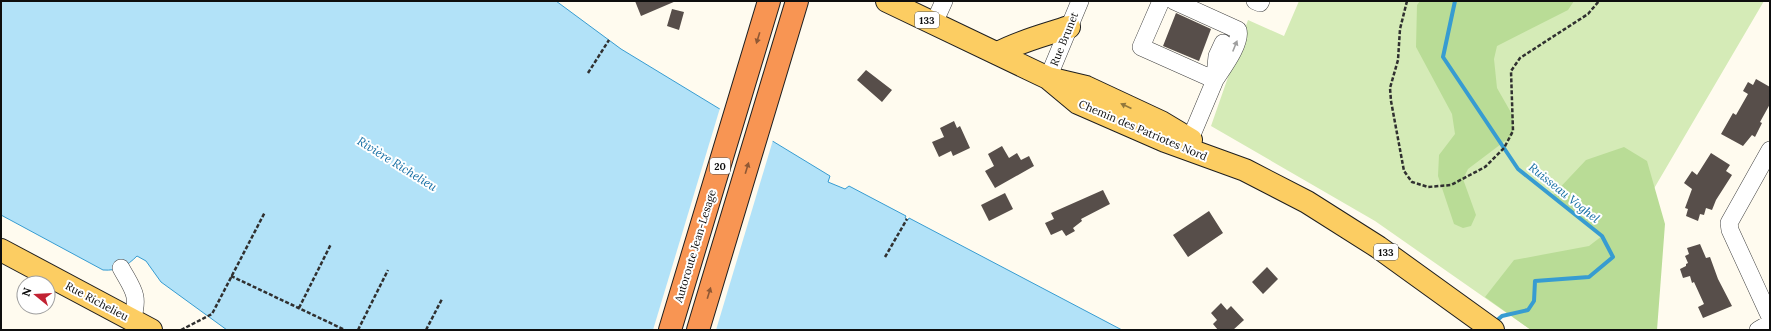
<svg xmlns="http://www.w3.org/2000/svg" width="1771" height="331" viewBox="0 0 1771 331" font-family="Lora,serif">
	<style>
		.green { fill: #d5ebb7 }
		.forest { fill: #b9dc96 }
		.water { fill: #b2e2f8; stroke: #379cd1 }
		.pier { fill: #fffbef }
		.lines { fill: none; stroke-linecap: round; stroke-linejoin: round }
		.stream { stroke: #379cd1; stroke-width: 4 }
		.building { fill: #574e4a }
		.minor-casing { stroke: #414141; stroke-width: 18 }
		.major-casing { stroke: #1f1f1f; stroke-width: 24 }
		.highway-casing { stroke: #1f1f1f; stroke-width: 24 }
		.path { stroke: #303030; stroke-width: 2.5; stroke-dasharray: 4 2; stroke-linecap: butt }
		.minor { stroke: #fff; stroke-width: 17 }
		.major { stroke: #fccd62; stroke-width: 22 }
		.highway { stroke: #f89553; stroke-width: 22 }
		.oneway { fill: #8f5834 }
		.oneway2 { fill: #9f9f9f }
		.oneway3 { fill: #91773c }
		.labels { text-anchor: middle; stroke-width: 4; stroke-linejoin: round; paint-order: stroke }
		.shield { fill: #fff; stroke: #565656; stroke-width: 1 }
		.shield-label { font-size: 10px; font-weight: bold; fill: #0e0e0e }
		.street-label { font-size: 11px; fill: #0e0e0e; stroke: #fff }
		.water-label { font-size: 12px; font-style: italic; fill: #136da3; stroke: #fff }
	</style>
	<rect width="100%" height="100%" fill="#fffbef"/>
	<path class="green" d="M1299 1H1764L1571 330H1531L1375 221 1211 126 1248 20 1284 36Z"/>
	<path class="forest" d="M1420 1H1574L1568 10 1497 46 1494 59 1497 88 1513 116V135L1468 169 1463 179 1476 215 1471 226 1463 228 1454 224 1438 176 1439 155 1455 134 1452 114 1416 47 1417 5Z
		M1624 147 1647 161 1665 224 1657 330H1531L1485 297 1514 260 1589 246 1602 236 1552 196 1586 160Z"/>
	<path class="water" d="M1 1H556L621 49 830 176 828 182 845 189 849 186 906 216 905 218 908 220 909 218 1122 330H227L161 282 146 261 137 256C127 266 118 271 103 270L1 215Z"/>
	<path class="pier" d="M720 108 773 140 716 330H653Z"/>
	<g class="lines">
		<path class="stream" d="M1455 1 1443 57 1518 169 1602 236 1613 257 1589 277 1535 281 1534 301 1528 310 1502 316 1494 323"/>
	</g>
	<path class="building" d="M635 1H676L641 16Z
		M672 9 684 12 679 30 667 26Z
		M1176 13 1211 29 1199 61 1163 46Z
		M866 70 892 90 882 102 857 80Z
		M1756 79 1770 87V104L1760 122 1762 123 1755 137 1752 135 1743 146 1721 134 1733 113 1736 115 1748 94 1743 91 1748 82 1753 85Z
		M954 121 957 128 960 126 970 148 953 156 951 151 939 157 932 142 944 137 940 128Z
		M1002 146 1009 158 1017 153 1021 160 1029 156 1034 166 995 188 985 171 994 166 988 154Z
		M1711 153 1730 165 1726 171 1732 175 1716 200 1712 210 1706 208 1704 215 1700 214 1698 221 1686 216 1688 209 1685 208 1692 189 1684 183 1692 171 1697 175Z
		M1103 190 1110 204 1081 219 1082 221 1073 228 1075 231 1066 236 1062 230 1051 235 1045 223 1054 219 1051 213Z
		M1005 193 1013 209 989 221 981 205Z
		M1209 211 1223 233 1188 257 1173 235Z
		M1700 244 1706 258 1710 257 1718 279 1732 306 1703 318 1698 307 1704 304 1694 282 1692 283 1690 276 1683 278 1680 269 1686 266V264L1688 263 1685 256 1689 254 1687 248Z
		M1267 267 1278 279 1263 294 1252 282Z
		M1221 303 1227 310 1231 306 1244 320 1233 330H1218L1213 324 1217 320 1211 313Z"/>
	<g class="lines">
		<defs>
			<path id="minor" d="M1161 1 1141 47 1215 80 1186 149
				M1174 1 1238 30C1242 43 1222 69 1215 80
				M1255 1 1260 3 1261 1
				M934 23 944 1
				M1215 76 1217 56 1223 43
				M1048 78 1080 1
				M1770 150 1729 223 1730 230 1770 317
				M121 268C133 290 140 295 132 320
				M1758 330 1770 323"/>
			<path id="major" d="M887 1 1048 78 1086 87 1161 122 1191 140
				M998 53C1020 41 1045 35 1069 27
				M1048 78 1078 103 1165 141 1245 170 1307 202 1378 247 1493 330
				M1 250 151 330"/>
			<path id="highway" d="M670 330 769 1
				M698 330 797 1"/>
		</defs>
		<use href="#minor" class="minor-casing"/>
		<use href="#major" class="major-casing"/>
		<use href="#highway" class="highway-casing"/>
		<path class="path" d="M1407 1 1400 29 1398 60 1390 88 1391 101 1404 171 1412 182 1428 187 1451 185 1485 167 1504 148 1513 131 1511 71 1520 58 1588 14 1599 1
			M473 2V1
			M588 73 609 40
			M885 257 907 219
			M231 276 345 330
			M299 308 331 244
			M181 330 212 314 265 212
			M358 330 388 270
			M426 330 442 299"/>
		<use href="#minor" class="minor"/>
		<use href="#major" class="major"/>
		<use href="#highway" class="highway"/>
	</g>
	<defs><path id="oneway-solid" d="M-6-.8H1V-3.2L6.5 0L1 3.2V.8H-6Z"/></defs>
	<g class="oneway">
		<use href="#oneway-solid" transform="translate(758 38) rotate(107)"/>
		<use href="#oneway-solid" transform="translate(747 168) rotate(-73)"/>
		<use href="#oneway-solid" transform="translate(709 293) rotate(-73)"/>
	</g>
	<use class="oneway2" href="#oneway-solid" transform="translate(1235 46) rotate(-68)"/>
	<use class="oneway3" href="#oneway-solid" transform="translate(1126 106) rotate(-155)"/>
	<g class="labels">
		<g class="shield">
			<rect x="915" y="12" width="24" height="16" rx="3"/>
			<rect x="710" y="158" width="20" height="16" rx="3"/>
			<rect x="1374" y="244" width="24" height="16" rx="3"/>
		</g>
		<g class="shield-label">
			<text x="927" y="24">133</text>
			<text x="720" y="170">20</text>
			<text x="1386" y="256">133</text>
		</g>
		<g class="street-label">
			<text transform="translate(1064 39) rotate(-68)" y="4">Rue Brunet</text>
			<text transform="translate(1143 130) rotate(23)" y="4">Chemin des Patriotes Nord</text>
			<text transform="translate(695 246) rotate(-73)" y="4">Autoroute Jean-Lesage</text>
			<text transform="translate(97 301) rotate(28)" y="4">Rue Richelieu</text>
		</g>
		<g class="water-label">
			<text transform="translate(397 164) rotate(32)" y="4">Rivière Richelieu</text>
			<text transform="translate(1564 193) rotate(39)" y="4">Ruisseau Voghel</text>
		</g>
	</g>
	<rect width="1771" height="331" fill="none" stroke="#0e0e0e" stroke-width="4"/>
	<g transform="translate(36 295) rotate(288)"><circle r="19" fill="#ffffff" stroke="#9f9f9f"/>
	<path d="M0-3L7 15L0 10L-7 15Z" fill="#c22233"/>
	<text y="-6" font-size="11" font-weight="bold" text-anchor="middle" fill="#0e0e0e">N</text>
	</g>
</svg>
